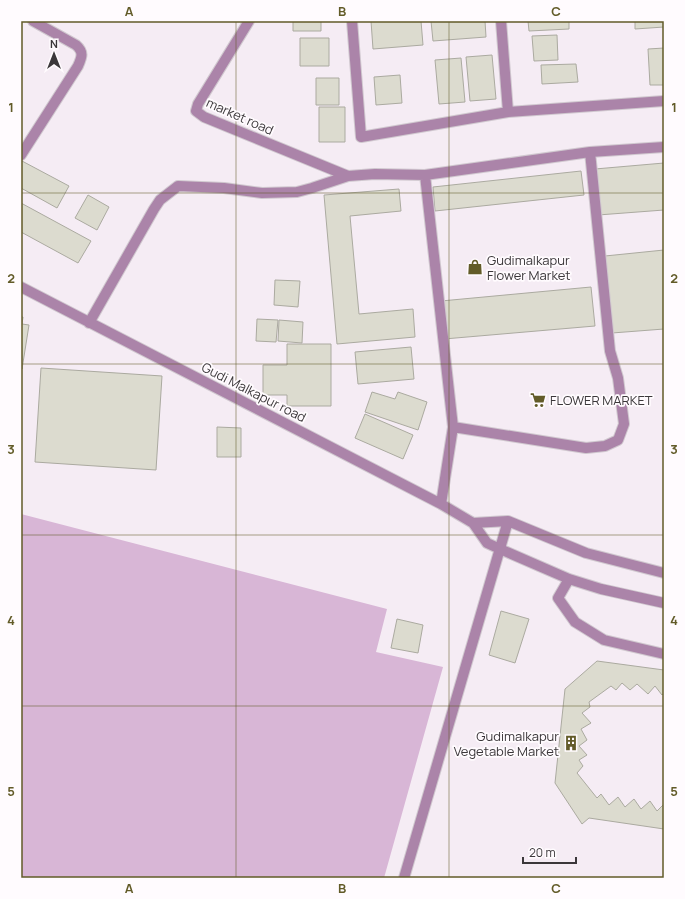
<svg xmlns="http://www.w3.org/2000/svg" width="685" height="899" viewBox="0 0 685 899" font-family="Manrope,sans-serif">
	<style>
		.green { fill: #d8b6d6 }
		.building { fill: #dcdbcf; stroke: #abaaa0 }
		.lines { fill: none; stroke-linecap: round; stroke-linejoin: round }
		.minor-casing { stroke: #d0c8cf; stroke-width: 12 }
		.minor { stroke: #ab84a9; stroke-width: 10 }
		.grid { fill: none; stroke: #625b28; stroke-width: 1; stroke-opacity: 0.55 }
		.labels { text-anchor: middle; stroke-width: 3.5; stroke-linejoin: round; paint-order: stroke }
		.street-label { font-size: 13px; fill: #3b373a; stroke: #fffbfe }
		.poi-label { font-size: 13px; fill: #3b373a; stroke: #fffbfe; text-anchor: start }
		.neatline { fill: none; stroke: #625b28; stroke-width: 1.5 }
		.grid-label { font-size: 13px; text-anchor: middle; font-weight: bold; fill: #625b28 }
	</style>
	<rect width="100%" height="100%" fill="#f5ecf4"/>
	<path class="green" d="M21 514 387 609 376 652 443 667 384 878H21Z"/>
	<path class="building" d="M293 21H321V31H293Z
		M371 21H421L423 45 373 49Z
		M431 21H485L486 37 433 41Z
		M528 21H569V29L529 31Z
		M635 21H664V27L635 29Z
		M557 35 558 60 534 61 532 36Z
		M300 38H329V66H300Z
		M664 48V85H650L648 49Z
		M492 55 496 99 470 101 466 57Z
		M461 58 465 102 439 104 435 60Z
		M576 64 578 82 542 84 541 65Z
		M400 75 402 103 376 105 374 77Z
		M316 78H339V105H316Z
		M319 107H345V142H319Z
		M22 161 69 186 57 208 21 188V163Z
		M664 163V210L598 215 595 169Z
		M581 171 584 195 435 211 433 187Z
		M399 189 401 211 350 216 359 314 413 309 415 337 337 344 324 195Z
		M88 195 109 207 97 230 75 218Z
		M21 203 91 241 78 263 21 232Z
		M664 250V329L612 333 605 256Z
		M275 280 300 281 298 307 274 305Z
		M591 287 595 326 444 339 441 301Z
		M21 317H23L22 324 29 325 22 369Z
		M257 319 278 320 276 342 256 341Z
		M279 320 303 322 302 343 278 341Z
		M287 344H331V406H287V395H263V365H287Z
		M411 347 414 379 358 384 355 352Z
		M41 368 162 376 156 470 35 462Z
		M372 392 395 399 398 392 427 402 418 430 365 412Z
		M365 414 413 435 403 459 355 438Z
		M217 427 241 428V457H217Z
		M501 611 529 619 515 663 489 655Z
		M397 619 423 625 418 653 391 648Z
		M597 661 664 670V693L662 695 655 686 648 694 637 684 630 690 622 683 616 690 611 686 589 702 590 707 582 713 591 723 581 729 587 740 579 746 587 755 579 760 583 766 577 773 597 798 601 794 609 805 618 797 625 807 634 799 641 809 650 801 657 811 664 804V829L589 818 582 824 555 783 565 689Z"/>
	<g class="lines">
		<defs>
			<path id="minor" d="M249 21 198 104 196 111 204 117 348 176
				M352 21 361 137 508 112 664 101
				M501 21 508 112
				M21 155 78 66C82 57 84 52 76 45L33 21
				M425 175 453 427 441 504
				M21 287 441 504 473 523 487 543 500 549 569 579 601 589 664 603
				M89 323 154 209 160 200 178 186 224 188 262 193 297 192 312 188 348 176 375 174 425 175 590 152 664 147
				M453 427 586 448 605 446 618 440 624 424 618 378 610 351 590 152
				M473 523 508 521 586 553 664 573
				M569 579 558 598 575 622 604 640 664 654
				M404 878 508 521"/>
		</defs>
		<use href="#minor" class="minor-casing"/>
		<use href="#minor" class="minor"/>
	</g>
	<path class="grid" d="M236 21V878M449 21V878M21 193H664M21 364H664M21 535H664M21 706H664"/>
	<defs>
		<symbol id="shop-bare" viewBox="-9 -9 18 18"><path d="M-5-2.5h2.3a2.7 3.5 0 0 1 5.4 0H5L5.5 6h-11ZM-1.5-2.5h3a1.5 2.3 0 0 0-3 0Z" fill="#625b28" stroke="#fffbfe" stroke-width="2.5" paint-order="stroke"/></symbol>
		<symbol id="supermarket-bare" viewBox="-9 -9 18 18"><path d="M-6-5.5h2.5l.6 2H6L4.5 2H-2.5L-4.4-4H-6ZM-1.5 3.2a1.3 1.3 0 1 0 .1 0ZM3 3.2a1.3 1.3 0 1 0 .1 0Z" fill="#625b28" stroke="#fffbfe" stroke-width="2.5" paint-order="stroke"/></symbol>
		<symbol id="building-bare" viewBox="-9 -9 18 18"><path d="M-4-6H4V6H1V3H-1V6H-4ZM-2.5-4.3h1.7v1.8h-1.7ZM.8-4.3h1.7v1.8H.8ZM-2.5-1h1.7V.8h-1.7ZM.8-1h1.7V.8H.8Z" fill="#625b28" stroke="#fffbfe" stroke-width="2.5" paint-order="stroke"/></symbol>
	</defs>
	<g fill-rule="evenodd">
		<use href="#shop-bare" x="464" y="256" width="22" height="22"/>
		<use href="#supermarket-bare" x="527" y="389" width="22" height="22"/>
		<use href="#building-bare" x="560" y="732" width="22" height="22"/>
	</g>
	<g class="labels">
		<g class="street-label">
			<text transform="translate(240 116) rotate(24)" y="5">market road</text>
			<text transform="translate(254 392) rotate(27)" y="5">Gudi Malkapur road</text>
		</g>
		<g class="poi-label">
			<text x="487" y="265">Gudimalkapur<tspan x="487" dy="15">Flower Market</tspan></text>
			<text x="550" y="405">FLOWER MARKET</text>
			<text x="559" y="741" text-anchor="end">Gudimalkapur<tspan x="559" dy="15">Vegetable Market</tspan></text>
		</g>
	</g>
	<rect width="685" height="899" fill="none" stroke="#fffbfe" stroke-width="44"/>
	<g transform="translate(54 54)" stroke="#fffbfe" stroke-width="3" paint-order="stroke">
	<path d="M0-3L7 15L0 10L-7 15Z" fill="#3b373a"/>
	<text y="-6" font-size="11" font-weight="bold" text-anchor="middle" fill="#3b373a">N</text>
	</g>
	<path d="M523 857v6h53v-6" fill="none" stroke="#3b373a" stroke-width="2"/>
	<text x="529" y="857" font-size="12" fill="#3b373a" stroke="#fffbfe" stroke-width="3" paint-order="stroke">20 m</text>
	<rect x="22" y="22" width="641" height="855" class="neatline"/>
	<g class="grid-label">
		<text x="129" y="16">A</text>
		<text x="342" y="16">B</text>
		<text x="556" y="16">C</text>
		<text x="11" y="112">1</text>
		<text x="674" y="112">1</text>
		<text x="11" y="283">2</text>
		<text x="674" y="283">2</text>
		<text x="11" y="454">3</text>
		<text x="674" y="454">3</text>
		<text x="11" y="625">4</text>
		<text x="674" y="625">4</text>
		<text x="11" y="796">5</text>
		<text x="674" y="796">5</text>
		<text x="129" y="893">A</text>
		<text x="342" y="893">B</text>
		<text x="556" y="893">C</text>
	</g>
</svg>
